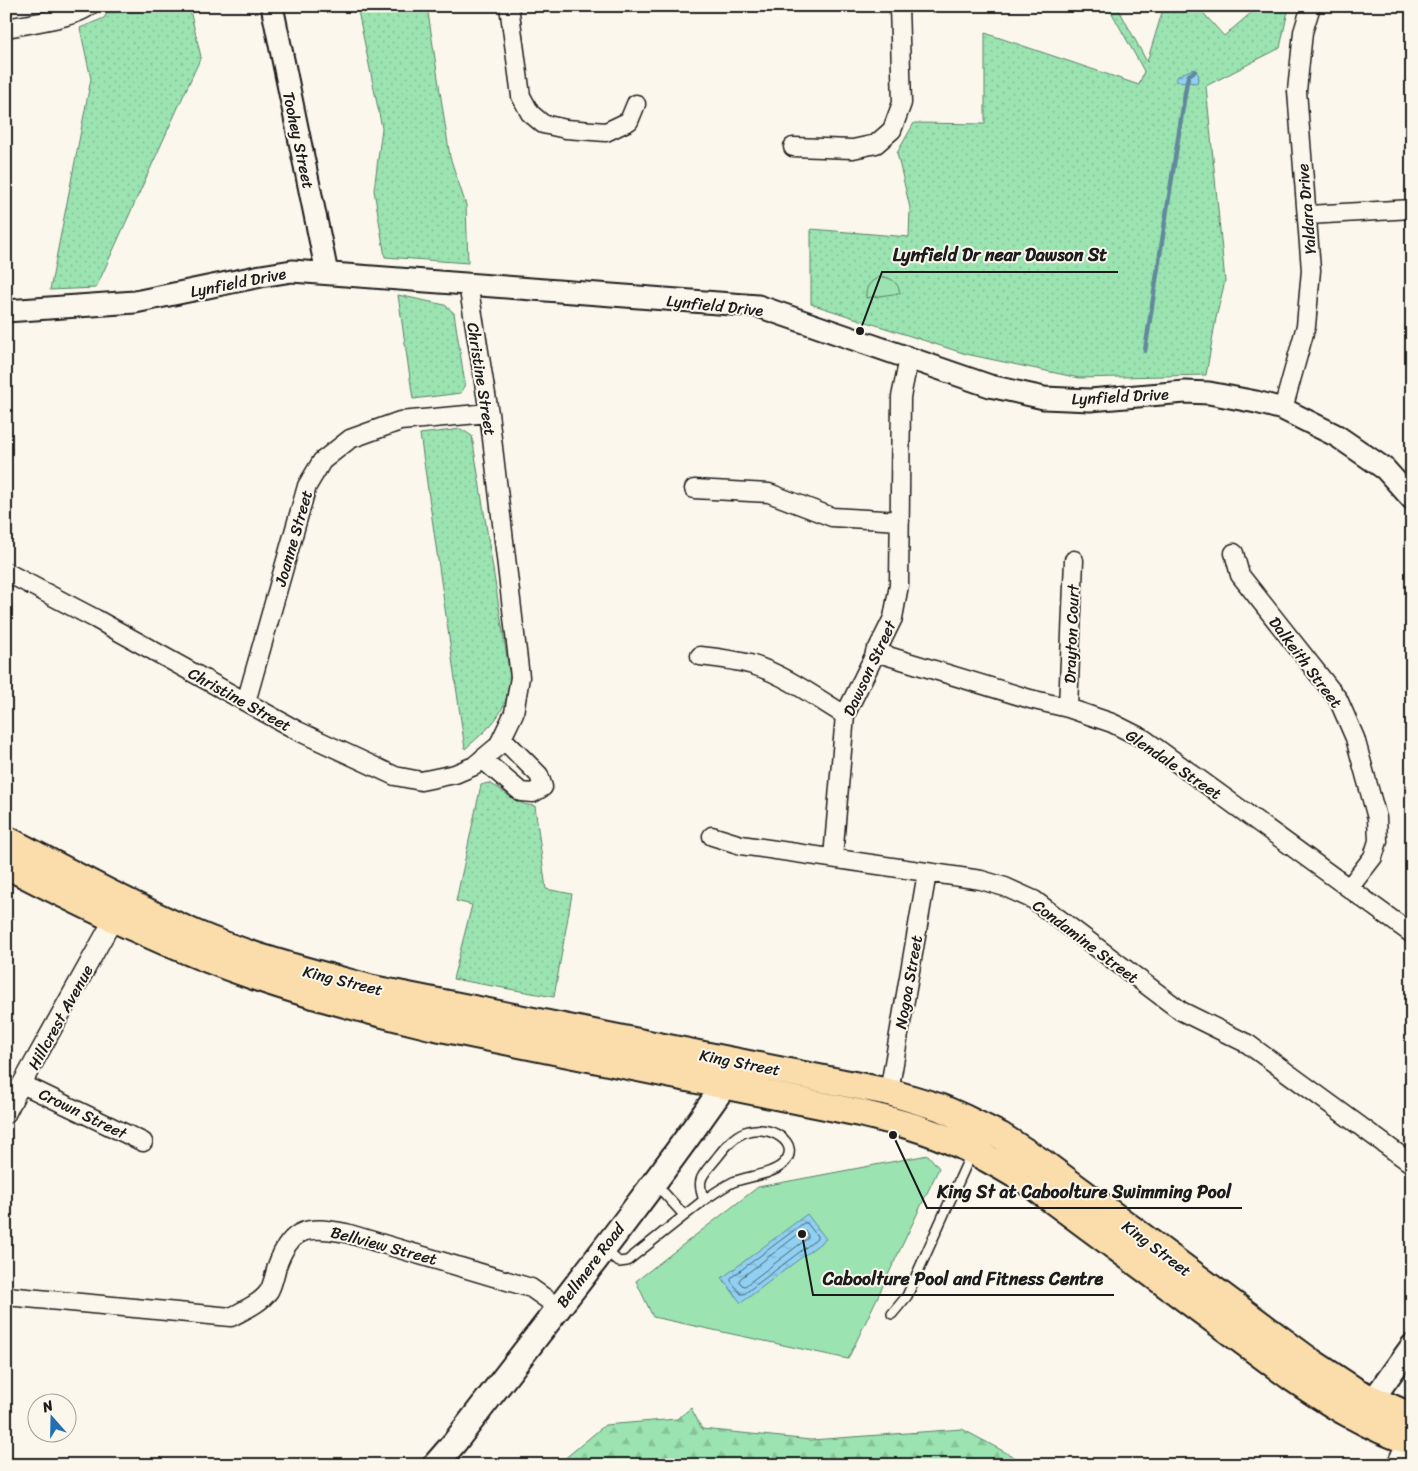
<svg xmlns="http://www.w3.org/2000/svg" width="1418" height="1471" viewBox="0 0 1418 1471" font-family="Sriracha,sans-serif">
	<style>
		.grass { fill: url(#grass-dots); stroke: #5c8066 }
		.forest { fill: url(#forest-firs); stroke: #5c8066 }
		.pitch { fill: #9be3b1; stroke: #5c8066 }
		.water { fill: url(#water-ripples); stroke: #62889c }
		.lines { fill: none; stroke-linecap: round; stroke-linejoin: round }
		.shore { stroke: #4a6472; stroke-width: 1 }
		.stream { stroke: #62889c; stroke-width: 4.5 }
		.service-casing { stroke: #1c1c1c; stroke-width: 12 }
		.minor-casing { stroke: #1c1c1c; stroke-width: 21 }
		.tertiary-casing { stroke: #1c1c1c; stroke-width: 25 }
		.secondary-casing { stroke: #1c1c1c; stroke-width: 28 }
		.primary-casing { stroke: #1c1c1c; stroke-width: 30 }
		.service { stroke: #fbf7ec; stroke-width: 9 }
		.minor { stroke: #fbf7ec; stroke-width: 18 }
		.tertiary { stroke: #fbf7ec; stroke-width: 21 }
		.secondary { stroke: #fbf7ec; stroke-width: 24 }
		.primary { stroke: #faddab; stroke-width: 26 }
		.labels { text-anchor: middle; stroke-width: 4; stroke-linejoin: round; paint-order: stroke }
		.street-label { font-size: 16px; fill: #1c1c1c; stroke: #fbf7ec }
		.leader { fill: none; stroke: #1c1c1c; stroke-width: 2 }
		.callout-dot { fill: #1c1c1c; stroke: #fbf7ec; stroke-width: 2 }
		.callout-label { font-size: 18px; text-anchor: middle; font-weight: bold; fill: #1c1c1c; stroke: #fbf7ec; stroke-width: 4; stroke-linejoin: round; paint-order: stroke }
	</style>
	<defs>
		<pattern id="grass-dots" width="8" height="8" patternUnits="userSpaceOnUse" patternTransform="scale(1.25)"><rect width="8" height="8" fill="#9be3b1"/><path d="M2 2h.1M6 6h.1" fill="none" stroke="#85c298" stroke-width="1.8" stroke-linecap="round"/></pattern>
		<pattern id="forest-firs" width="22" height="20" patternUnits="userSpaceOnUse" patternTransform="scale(1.25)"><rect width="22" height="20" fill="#9be3b1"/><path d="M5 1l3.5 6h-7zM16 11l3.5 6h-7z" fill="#85c298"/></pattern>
		<pattern id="water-ripples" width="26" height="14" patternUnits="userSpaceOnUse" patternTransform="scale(1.25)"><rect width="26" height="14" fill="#90d0f2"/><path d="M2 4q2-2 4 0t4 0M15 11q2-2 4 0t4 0" fill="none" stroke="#7cb2cf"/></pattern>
	</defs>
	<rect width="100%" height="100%" fill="#fbf7ec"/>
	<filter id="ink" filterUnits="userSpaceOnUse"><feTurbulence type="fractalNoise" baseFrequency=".02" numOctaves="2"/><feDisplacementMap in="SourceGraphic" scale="10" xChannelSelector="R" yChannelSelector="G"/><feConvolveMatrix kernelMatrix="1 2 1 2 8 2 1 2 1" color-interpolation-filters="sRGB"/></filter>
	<g filter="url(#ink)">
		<path class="grass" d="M112 6H189L201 57 96 288 50 290 91 79 80 28 104 18Z
			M357 6H427L450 157 466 205 468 263 385 257 374 190 382 128Z
			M1108 6H1117L1147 62 1164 6H1197L1224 36 1259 6H1289L1280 48 1206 86 1225 281 1216 318 1206 375 1079 378 966 354 811 304V229L909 237 910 208 897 153 914 123 985 124V33L1139 85 1144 71Z
			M398 295 445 305 454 313 465 384 461 393 413 399Z
			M461 429 472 436 511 683C502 719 491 726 465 749L420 434Z
			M488 783C509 791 511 804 535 806L546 889 572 894 554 997 453 979 472 905 456 901 481 785Z"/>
		<path class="forest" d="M691 1408 702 1429 811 1440 962 1429 1029 1465H557L605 1425 677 1419Z"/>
		<path class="pitch" d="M880 277C891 277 898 282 900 293L866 298C865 287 870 281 880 277Z
			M928 1155 939 1168 848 1359 653 1317 636 1281 758 1187Z"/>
		<path class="water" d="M1193 69 1199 75 1197 83 1175 81 1179 75Z
			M807 1214 826 1239 741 1303 722 1278Z"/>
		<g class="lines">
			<path class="shore" d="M804 1223H807L817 1236V1239L744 1294H741L731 1281V1278Z
				M803 1231 806 1232 808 1235V1238L745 1286 742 1285 739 1281 740 1279Z"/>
			<path class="stream" d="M1145 351 1187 81 1189 75 1195 71"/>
			<defs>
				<path id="service" d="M654 1185 664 1193 684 1215
					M605 1250 619 1262 627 1261 704 1200C696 1179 702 1176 715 1160 724 1149 732 1137 745 1132 768 1123 804 1143 783 1164 771 1175 748 1176 733 1182 723 1187 713 1194 704 1200
					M892 1314 907 1296 971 1154"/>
				<path id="minor" d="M509 6 521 96 530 113 543 124 566 129 606 132 629 121 636 104
					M6 28C23 25 79 17 89 6
					M793 147 853 149 876 144 892 130 902 103 899 6
					M1308 215 1412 209
					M1283 409 1306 326 1311 270 1297 91 1303 32 1311 6
					M694 489 769 493 832 517 900 521
					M1234 553 1240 575 1338 699 1355 738 1377 818 1378 841 1373 857 1349 888
					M6 572 96 619 298 731 395 776 421 781 455 774 474 766 498 746 502 738 514 713 520 677 489 413 468 284
					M875 652 1030 699 1068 708 1112 723 1144 739 1412 934
					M700 656C718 658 736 660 753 665 786 675 816 698 845 715
					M246 702 307 486 322 461 350 439 400 421 489 413
					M1068 708 1074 560
					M482 759 521 792 533 793 543 787 539 775 502 738
					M712 836 741 845 981 880 1005 887 1034 900 1181 1011 1248 1044 1412 1164
					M833 858 845 715 893 618 899 585 901 397 909 358
					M22 1084 143 1142
					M889 1092 927 873
					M6 1114 15 1096 113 920
					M6 1296 231 1317C244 1310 260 1304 269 1291 273 1284 275 1273 277 1266 291 1226 309 1226 346 1233L531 1288 558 1307
					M1396 1465 1407 1440"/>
				<path id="tertiary" d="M272 6 327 273
					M6 311 135 302 261 276 292 271 758 306 990 386 1044 398 1090 400 1185 392 1209 393 1256 402 1283 409 1337 436 1385 469 1412 499
					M1364 1412 1412 1345"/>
				<path id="secondary" d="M435 1465 455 1442C549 1319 647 1198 735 1070"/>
				<path id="primary" d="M6 839C69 872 131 906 196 934 253 958 314 973 373 989L889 1092 939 1107 964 1118 1001 1136 1043 1163 1307 1359 1357 1392 1412 1417
					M6 865C89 908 171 948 259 978 315 997 373 1012 431 1026L860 1113C881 1118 903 1123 923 1130 962 1143 997 1163 1032 1185L1291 1377C1329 1403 1368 1428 1412 1442"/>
			</defs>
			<use href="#service" class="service-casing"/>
			<use href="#minor" class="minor-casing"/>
			<use href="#tertiary" class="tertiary-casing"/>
			<use href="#secondary" class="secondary-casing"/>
			<use href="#primary" class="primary-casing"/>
			<use href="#service" class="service"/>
			<use href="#minor" class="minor"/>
			<use href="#tertiary" class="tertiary"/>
			<use href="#secondary" class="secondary"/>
			<use href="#primary" class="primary"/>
		</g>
	</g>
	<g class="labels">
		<g class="street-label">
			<text transform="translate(299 140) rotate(78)" y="6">Toohey Street</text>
			<text transform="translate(1306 209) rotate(-95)" y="6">Yaldara Drive</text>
			<text transform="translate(238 282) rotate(-11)" y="6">Lynfield Drive</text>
			<text transform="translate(715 305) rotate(6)" y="6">Lynfield Drive</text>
			<text transform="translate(482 379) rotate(81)" y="6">Christine Street</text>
			<text transform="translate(1120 396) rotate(-3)" y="6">Lynfield Drive</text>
			<text transform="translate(293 538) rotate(-74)" y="6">Joanne Street</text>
			<text transform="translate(1071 634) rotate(-88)" y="6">Drayton Court</text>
			<text transform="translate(1306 662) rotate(53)" y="6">Dalkeith Street</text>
			<text transform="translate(869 668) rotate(-65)" y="6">Dawson Street</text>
			<text transform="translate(240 699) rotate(29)" y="6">Christine Street</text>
			<text transform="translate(1174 764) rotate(34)" y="6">Glendale Street</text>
			<text transform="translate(1086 941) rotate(37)" y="6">Condamine Street</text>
			<text transform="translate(343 980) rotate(14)" y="6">King Street</text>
			<text transform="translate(908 982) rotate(-80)" y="6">Nogoa Street</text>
			<text transform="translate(60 1017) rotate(-61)" y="6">Hillcrest Avenue</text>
			<text transform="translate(740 1062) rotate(11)" y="6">King Street</text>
			<text transform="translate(83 1113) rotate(26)" y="6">Crown Street</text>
			<text transform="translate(384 1245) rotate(15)" y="6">Bellview Street</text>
			<text transform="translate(1157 1248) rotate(37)" y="6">King Street</text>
			<text transform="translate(590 1265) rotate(-53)" y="6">Bellmere Road</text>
		</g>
	</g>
	<path class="leader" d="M860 331L882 272H1118M893 1135L927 1208H1242M802 1234L813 1295H1114"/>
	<g class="callout-dot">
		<circle cx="860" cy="331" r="5"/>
		<circle cx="893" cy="1135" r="5"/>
		<circle cx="802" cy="1234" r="5"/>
	</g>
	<g class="callout-label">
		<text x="1000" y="261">Lynfield Dr near Dawson St</text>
		<text x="1084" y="1198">King St at Caboolture Swimming Pool</text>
		<text x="963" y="1285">Caboolture Pool and Fitness Centre</text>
	</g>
	<rect width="1418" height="1471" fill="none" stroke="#fbf7ec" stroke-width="25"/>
	<rect x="12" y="12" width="1393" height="1446" fill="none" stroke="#1c1c1c" stroke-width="2" filter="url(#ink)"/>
	<g transform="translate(52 1418) rotate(340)"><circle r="24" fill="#fbf7ec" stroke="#a29f99"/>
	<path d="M0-4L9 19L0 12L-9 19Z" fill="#1f6fb2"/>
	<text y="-8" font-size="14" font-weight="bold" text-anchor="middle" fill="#1c1c1c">N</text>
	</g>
</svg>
